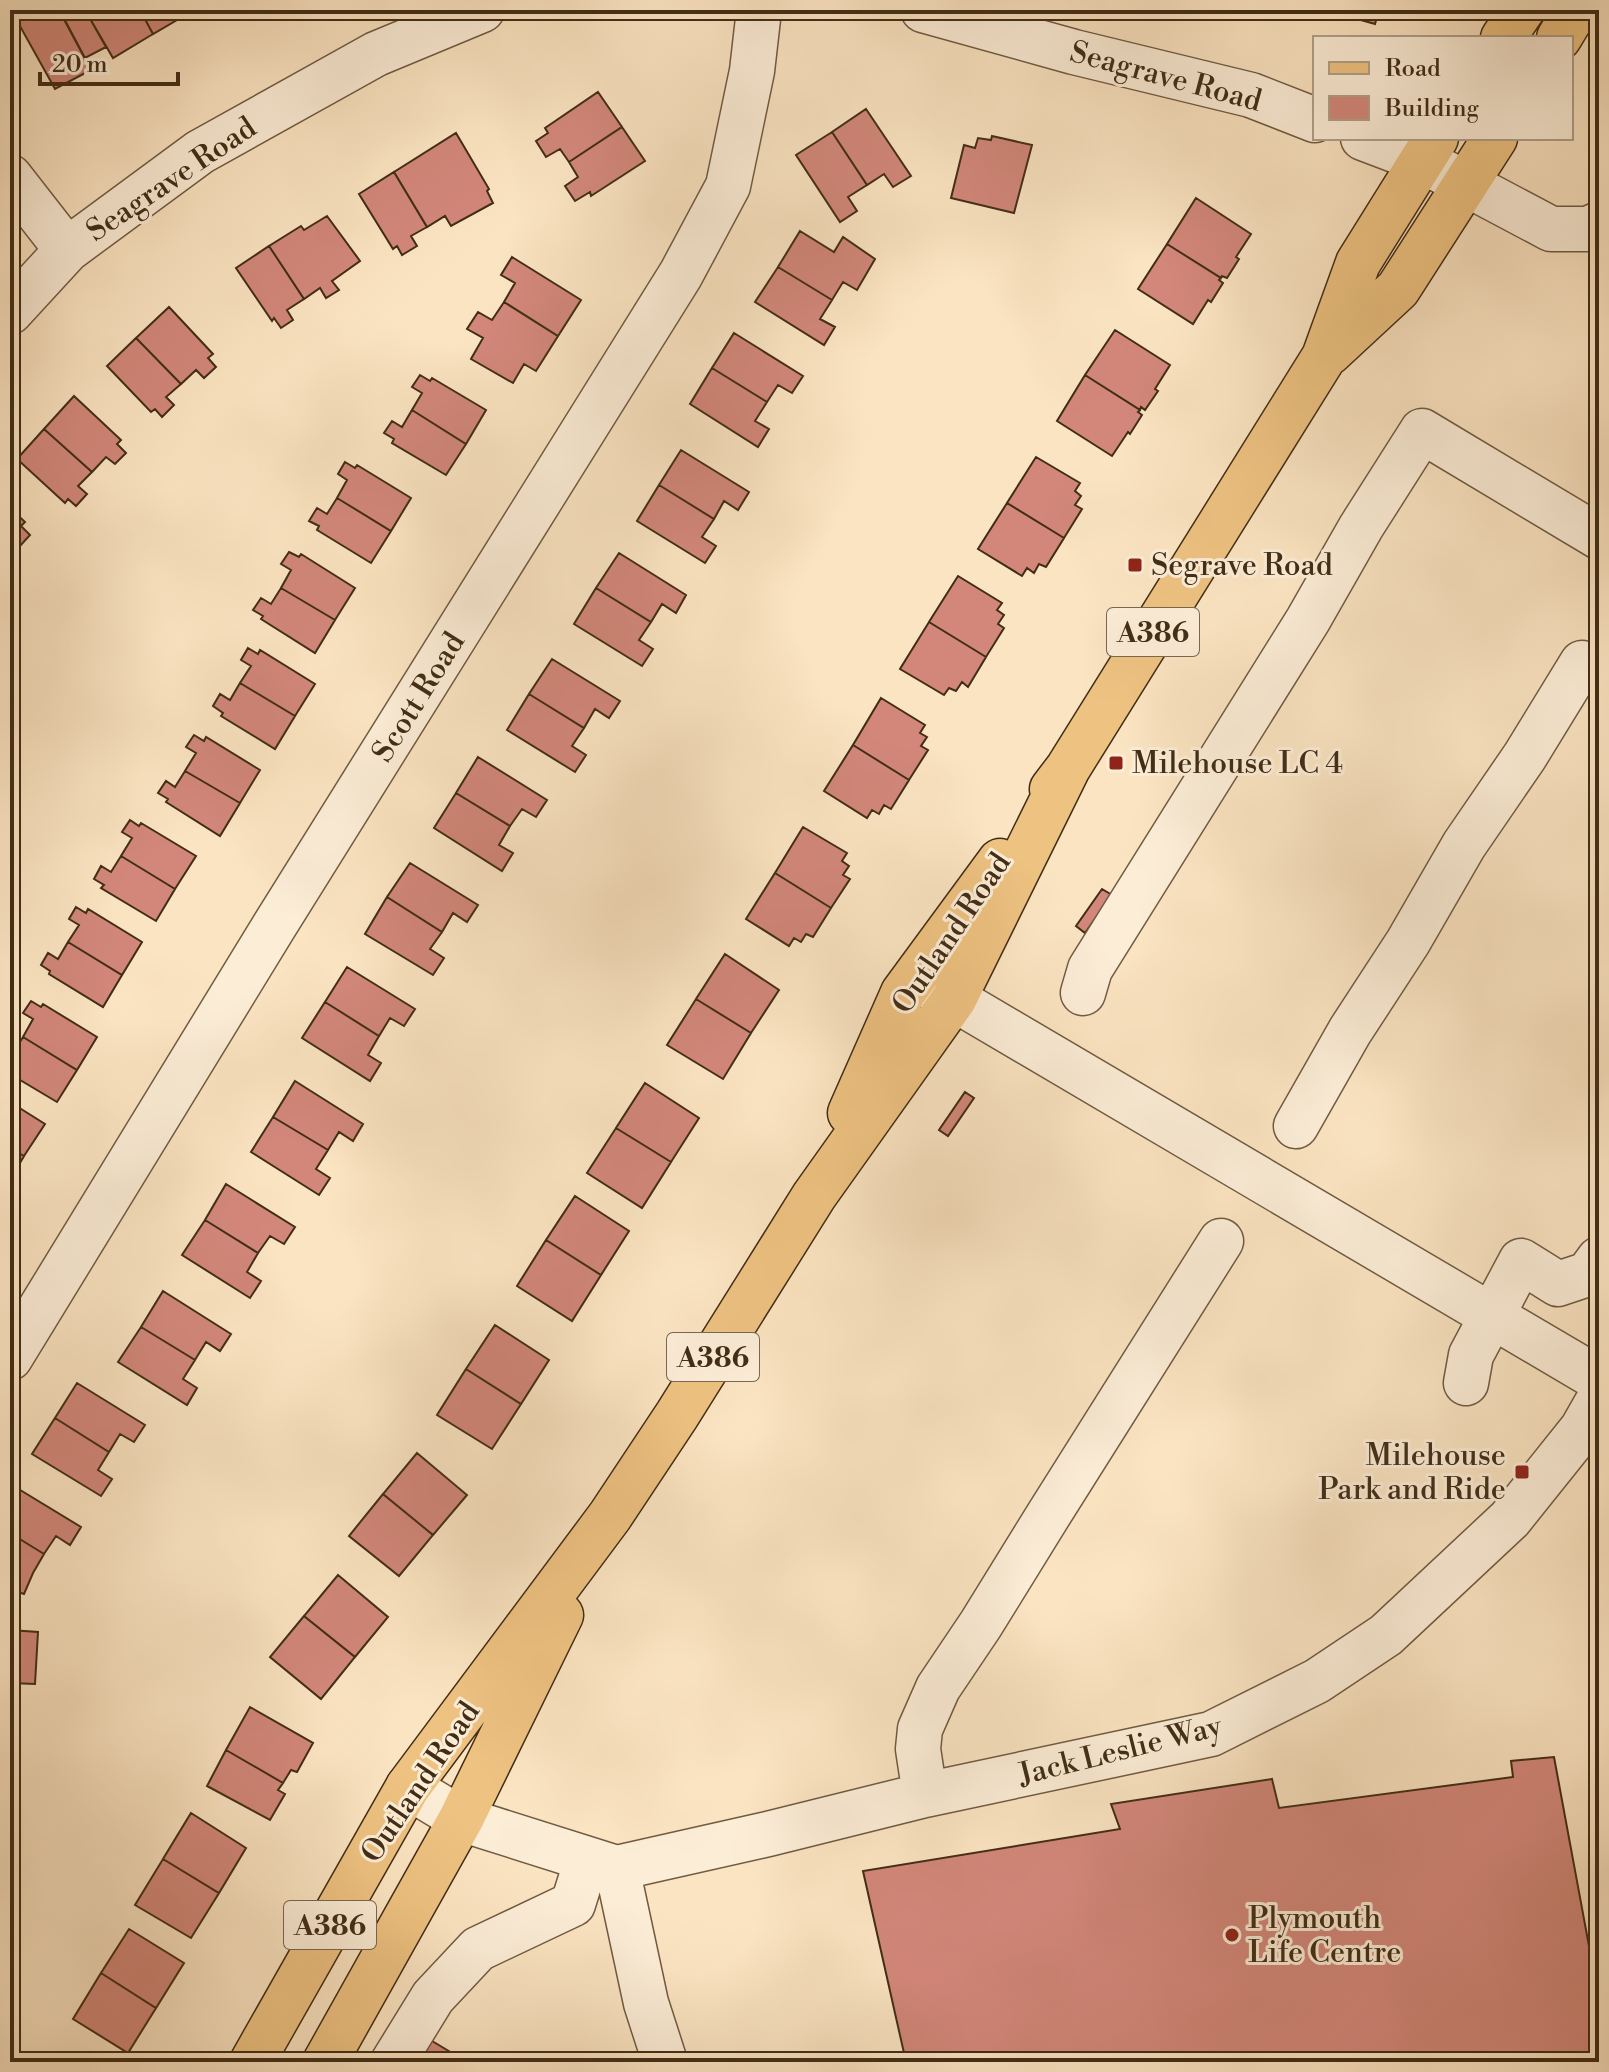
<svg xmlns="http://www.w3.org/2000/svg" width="1609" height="2072" viewBox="0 0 1609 2072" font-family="'Libre Bodoni',serif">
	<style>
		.building { fill: #d2877a; stroke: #412d16; stroke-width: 2 }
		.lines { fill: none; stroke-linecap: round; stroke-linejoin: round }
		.minor-casing { stroke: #705b41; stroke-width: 47 }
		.major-casing { stroke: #412d16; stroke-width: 47 }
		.minor { stroke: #fcedd7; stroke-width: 44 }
		.major { stroke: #eec281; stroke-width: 44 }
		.poi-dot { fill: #8f2418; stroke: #fcedd7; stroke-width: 3 }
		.labels { text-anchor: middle; stroke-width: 6; stroke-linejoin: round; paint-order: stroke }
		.shield { fill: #fcedd7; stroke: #796750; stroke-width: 2 }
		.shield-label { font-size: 28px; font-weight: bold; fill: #412d16 }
		.street-label { font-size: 30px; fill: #412d16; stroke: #fcedd7 }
		.poi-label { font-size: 30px; fill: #412d16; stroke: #fcedd7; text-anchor: start }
	</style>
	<rect width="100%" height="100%" fill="#fbe4c2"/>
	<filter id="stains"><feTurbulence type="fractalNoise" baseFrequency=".0025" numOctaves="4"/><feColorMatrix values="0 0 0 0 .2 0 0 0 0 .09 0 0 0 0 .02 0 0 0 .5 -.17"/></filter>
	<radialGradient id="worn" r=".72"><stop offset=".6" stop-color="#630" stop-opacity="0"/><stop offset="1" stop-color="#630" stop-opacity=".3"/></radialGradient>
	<path class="building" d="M33 10H59L91 70 55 89 16 19Z
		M62 10H85L106 47 85 58 60 11Z
		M85 10H140L153 34 113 58Z
		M140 10H194L153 34Z
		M1325 10H1379L1375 24Z
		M598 92 622 127 569 162 560 149 546 157 536 141 548 133 545 128Z
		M866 109 911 176 893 187 884 174 867 185 832 132Z
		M622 127 645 161 591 196 590 192 575 201 565 186 578 177 569 162Z
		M832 132 867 185 848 197 857 211 840 222 796 155Z
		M456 133 489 189 487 191 493 203 451 226 445 216 427 227 394 172Z
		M992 136 1032 145 1014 213 951 198 964 145 975 148 978 138 991 140Z
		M394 172 427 227 411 236 417 246 402 255 397 246 393 249 359 194Z
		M1196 198 1251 234 1236 257 1239 259 1227 278 1222 276 1221 278 1167 244Z
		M327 216 360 261 332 281 339 290 326 298 320 288 304 299 269 246 301 226 304 230Z
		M800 231 834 252 843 237 875 259 857 290 843 282 832 300 778 267Z
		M1167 244 1221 278 1219 280 1223 283 1211 302 1208 300 1193 324 1138 289Z
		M269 246 304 299 287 310 293 320 281 328 274 318 272 321 236 268Z
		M512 257 581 300 558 336 504 302 515 283 501 275Z
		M778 267 832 300 820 319 835 327 824 345 755 302Z
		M504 302 558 336 536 371 524 364 513 383 471 359 483 338 467 329 478 312 492 320Z
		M169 307 213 354 208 358 216 367 204 378 196 370 181 384 136 338Z
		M1115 330 1170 365 1155 389 1158 391 1145 410 1141 407 1140 410 1085 375Z
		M734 333 803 376 792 393 778 385 767 402 712 368Z
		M136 338 181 384 166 397 174 405 162 417 155 409 151 412 107 366Z
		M712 368 767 402 755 421 769 429 758 447 690 404Z
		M420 375 430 381 432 378 486 410 466 444 412 410 422 393 412 387Z
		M1085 375 1140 410 1138 412 1142 415 1130 434 1128 432 1112 456 1057 421Z
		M74 396 121 440 117 444 126 453 115 464 106 457 92 472 44 429Z
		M412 410 466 444 446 475 392 443 394 439 384 433 392 421 402 427Z
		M44 429 92 472 78 486 87 494 76 506 68 499 65 503 17 459Z
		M681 450 749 492 738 510 724 501 714 519 659 485Z
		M1036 457 1080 483 1075 491 1081 496 1075 505 1082 509 1064 538 1007 503Z
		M345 462 355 468 357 465 411 498 391 531 337 498 347 480 338 474Z
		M659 485 714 519 702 537 716 546 705 563 637 521Z
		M337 498 391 531 371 563 317 530 319 526 309 521 317 508 327 514Z
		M1007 503 1064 538 1046 567 1039 564 1034 573 1027 568 1022 576 978 549Z
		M10 508 25 522 21 526 30 535 19 547 10 539Z
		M289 552 299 557 301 554 355 588 335 620 281 588 291 570 281 564Z
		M619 553 686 595 676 613 662 604 651 622 596 588Z
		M958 576 1002 603 997 610 1004 615 998 624 1004 628 986 657 929 622Z
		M281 588 335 620 315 653 261 619 263 616 253 610 261 598 271 604Z
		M596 588 651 622 639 640 653 649 642 666 574 624Z
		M929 622 986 657 968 687 962 682 956 691 949 688 944 695 900 669Z
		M248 648 258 654 260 650 315 684 295 716 240 683 251 666 241 660Z
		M552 659 620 701 609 718 595 709 584 728 529 694Z
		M240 683 295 716 275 749 221 716 223 713 213 706 220 694 230 700Z
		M529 694 584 728 572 746 586 755 575 772 507 730Z
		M881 698 925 725 920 733 927 737 921 746 928 750 909 780 853 745Z
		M194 735 204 741 206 737 260 770 240 803 185 771 196 753 186 747Z
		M853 745 909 780 891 809 884 805 879 814 872 810 867 818 824 791Z
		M478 757 547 800 536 817 522 809 510 826 456 793Z
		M185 771 240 803 220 836 166 802 168 799 158 793 166 781 175 787Z
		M456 793 510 826 499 845 513 853 502 871 434 828Z
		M130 820 139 826 141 823 196 856 175 889 121 856 132 838 122 832Z
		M803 827 847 853 842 861 849 866 843 875 850 879 831 908 775 873Z
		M121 856 175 889 156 921 101 888 104 885 94 879 101 866 111 872Z
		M410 863 478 905 467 922 453 913 442 932 387 897Z
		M775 873 831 908 813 937 806 934 801 942 794 938 789 946 746 919Z
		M1102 889 1112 895 1085 933 1076 926Z
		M387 897 442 932 430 949 444 958 433 975 365 934Z
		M76 907 86 913 88 909 142 942 122 975 68 942 79 925 69 919Z
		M68 942 122 975 103 1007 49 974 50 971 41 965 48 953 58 959Z
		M725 954 779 990 751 1033 696 999Z
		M347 967 415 1009 404 1026 390 1018 379 1036 325 1002Z
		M696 999 751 1033 723 1079 667 1045Z
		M31 1001 41 1007 43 1004 97 1037 77 1070 23 1037 33 1019 23 1013Z
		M325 1002 379 1036 368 1055 381 1063 370 1081 302 1038Z
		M23 1037 77 1070 57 1102 10 1074V1052L13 1053Z
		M295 1081 363 1124 353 1141 339 1132 328 1150 273 1117Z
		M645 1083 699 1118 671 1162 616 1128Z
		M965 1092 974 1098 948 1136 939 1130Z
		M10 1102 45 1124 24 1156 10 1148Z
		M273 1117 328 1150 316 1169 330 1178 319 1195 251 1152Z
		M616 1128 671 1162 642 1208 587 1173Z
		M10 1148 24 1156 10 1180Z
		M226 1184 295 1227 284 1244 270 1236 258 1253 205 1220Z
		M575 1196 629 1231 601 1275 546 1240Z
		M205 1220 258 1253 247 1272 261 1281 250 1298 182 1255Z
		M546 1240 601 1275 572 1321 517 1286Z
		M163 1291 231 1334 220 1351 206 1342 195 1360 141 1327Z
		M495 1325 549 1360 521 1404 466 1369Z
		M141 1327 195 1360 183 1379 197 1388 187 1405 118 1362Z
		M466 1369 521 1404 492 1449 437 1415Z
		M77 1383 145 1425 134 1442 120 1434 109 1452 55 1418Z
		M55 1418 109 1452 98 1470 112 1479 101 1496 32 1454Z
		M417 1453 467 1495 433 1535 383 1494Z
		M12 1485 81 1527 70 1545 56 1536 44 1554 10 1533V1489Z
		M383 1494 433 1535 399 1576 349 1536Z
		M10 1533 44 1554 33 1573 24 1594 18 1592 10 1605Z
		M338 1575 388 1617 355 1657 304 1616Z
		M304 1616 355 1657 321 1699 270 1657Z
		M10 1630 38 1632 35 1684 10 1683Z
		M250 1707 313 1743 297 1772 291 1770 283 1783 226 1750Z
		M226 1750 283 1783 278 1790 285 1794 270 1820 207 1786Z
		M1554 1757 1599 2000V2062H906L863 1871 1120 1829 1111 1804 1272 1779 1279 1808 1513 1777 1511 1761Z
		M191 1813 246 1848 219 1893 163 1859Z
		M163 1859 219 1893 191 1938 135 1905Z
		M129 1929 184 1963 156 2008 101 1973Z
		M101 1973 156 2008 128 2053 73 2019Z
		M427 2038 467 2062H414Z"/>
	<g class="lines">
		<defs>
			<path id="minor" d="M923 10 1074 52 1251 95 1315 120
				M1363 138 1421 160 1551 229H1588L1599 224
				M10 177 67 250
				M10 312 67 250 200 152 376 54 482 10
				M922 983 954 999 1599 1379
				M1083 993 1090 969 1308 620 1361 527 1422 431 1599 537
				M1296 1126 1350 1031 1408 942 1464 845 1525 756 1582 663
				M10 1358 273 928 681 274 728 186 752 71 759 10
				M1466 1383 1471 1355 1521 1261 1558 1284 1588 1274 1599 1259
				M408 1787 461 1819 613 1867
				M925 1795 918 1749 920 1729 938 1688 981 1624 1049 1514 1221 1241
				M617 1868 768 1834 925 1795 1211 1734 1317 1681 1386 1635 1510 1519 1582 1429 1599 1399
				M617 1868 646 2003 665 2062
				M393 2062 433 1997 478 1949 573 1904 587 1859"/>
			<path id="major" d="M1503 38 1522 10
				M1559 38 1576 10
				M1329 353 1398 289 1495 138
				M1052 789 1068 768 1324 357 1358 263 1436 138
				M850 1113 903 993 1000 861
				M252 2062 408 1787 610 1516 677 1415 814 1196 954 999 1068 768
				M325 2062 461 1819 561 1615"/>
		</defs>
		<use href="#minor" class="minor-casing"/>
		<use href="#major" class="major-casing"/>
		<use href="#minor" class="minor"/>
		<use href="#major" class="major"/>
	</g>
	<g class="poi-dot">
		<rect x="1127" y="557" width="16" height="16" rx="4"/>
		<rect x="1108" y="755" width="16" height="16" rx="4"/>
		<rect x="1514" y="1464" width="16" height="16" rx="4"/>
		<circle cx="1232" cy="1935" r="8"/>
	</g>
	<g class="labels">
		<g class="shield">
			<rect x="1107" y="608" width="92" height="48" rx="6"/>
			<rect x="667" y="1333" width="92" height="48" rx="6"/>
			<rect x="284" y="1901" width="92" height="48" rx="6"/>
		</g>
		<g class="shield-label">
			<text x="1153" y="642">A386</text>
			<text x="713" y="1367">A386</text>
			<text x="330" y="1935">A386</text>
		</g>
		<g class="street-label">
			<text transform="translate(1166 76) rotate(15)" y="10">Seagrave Road</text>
			<text transform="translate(171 179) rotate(-34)" y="10">Seagrave Road</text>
			<text transform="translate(418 697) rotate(-58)" y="10">Scott Road</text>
			<text transform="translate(951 933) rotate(-56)" y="10">Outland Road</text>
			<text transform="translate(1120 1750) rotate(-14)" y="10">Jack Leslie Way</text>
			<text transform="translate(420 1782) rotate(-56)" y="10">Outland Road</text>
		</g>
		<g class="poi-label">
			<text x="1151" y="575">Segrave Road</text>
			<text x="1132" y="773">Milehouse LC 4</text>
			<text x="1506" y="1465" text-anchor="end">Milehouse<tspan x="1506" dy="34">Park and Ride</tspan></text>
			<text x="1248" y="1928">Plymouth<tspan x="1248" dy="34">Life Centre</tspan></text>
		</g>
	</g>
	<rect width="1609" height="2072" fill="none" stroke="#fbe4c2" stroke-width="40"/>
	<rect x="12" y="12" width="1585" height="2048" fill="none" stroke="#412d16" stroke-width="4"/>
	<rect x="20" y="20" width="1569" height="2032" fill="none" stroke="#412d16" stroke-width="2"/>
	<rect x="1313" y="36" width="260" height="104" fill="#fcedd7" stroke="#b1a08a" stroke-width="2"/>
	<rect x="1329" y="62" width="40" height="12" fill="#eec281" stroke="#b1a08a" stroke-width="2"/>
	<text x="1385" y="76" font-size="24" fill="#412d16">Road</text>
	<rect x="1329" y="96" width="40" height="24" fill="#d2877a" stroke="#b1a08a" stroke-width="2"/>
	<text x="1385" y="116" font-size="24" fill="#412d16">Building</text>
	<path d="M40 72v12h138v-12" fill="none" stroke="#412d16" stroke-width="4"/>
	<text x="52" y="72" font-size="24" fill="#412d16" stroke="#fcedd7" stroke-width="6" paint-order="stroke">20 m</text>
	<rect width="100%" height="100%" filter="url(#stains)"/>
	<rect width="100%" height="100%" fill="url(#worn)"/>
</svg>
